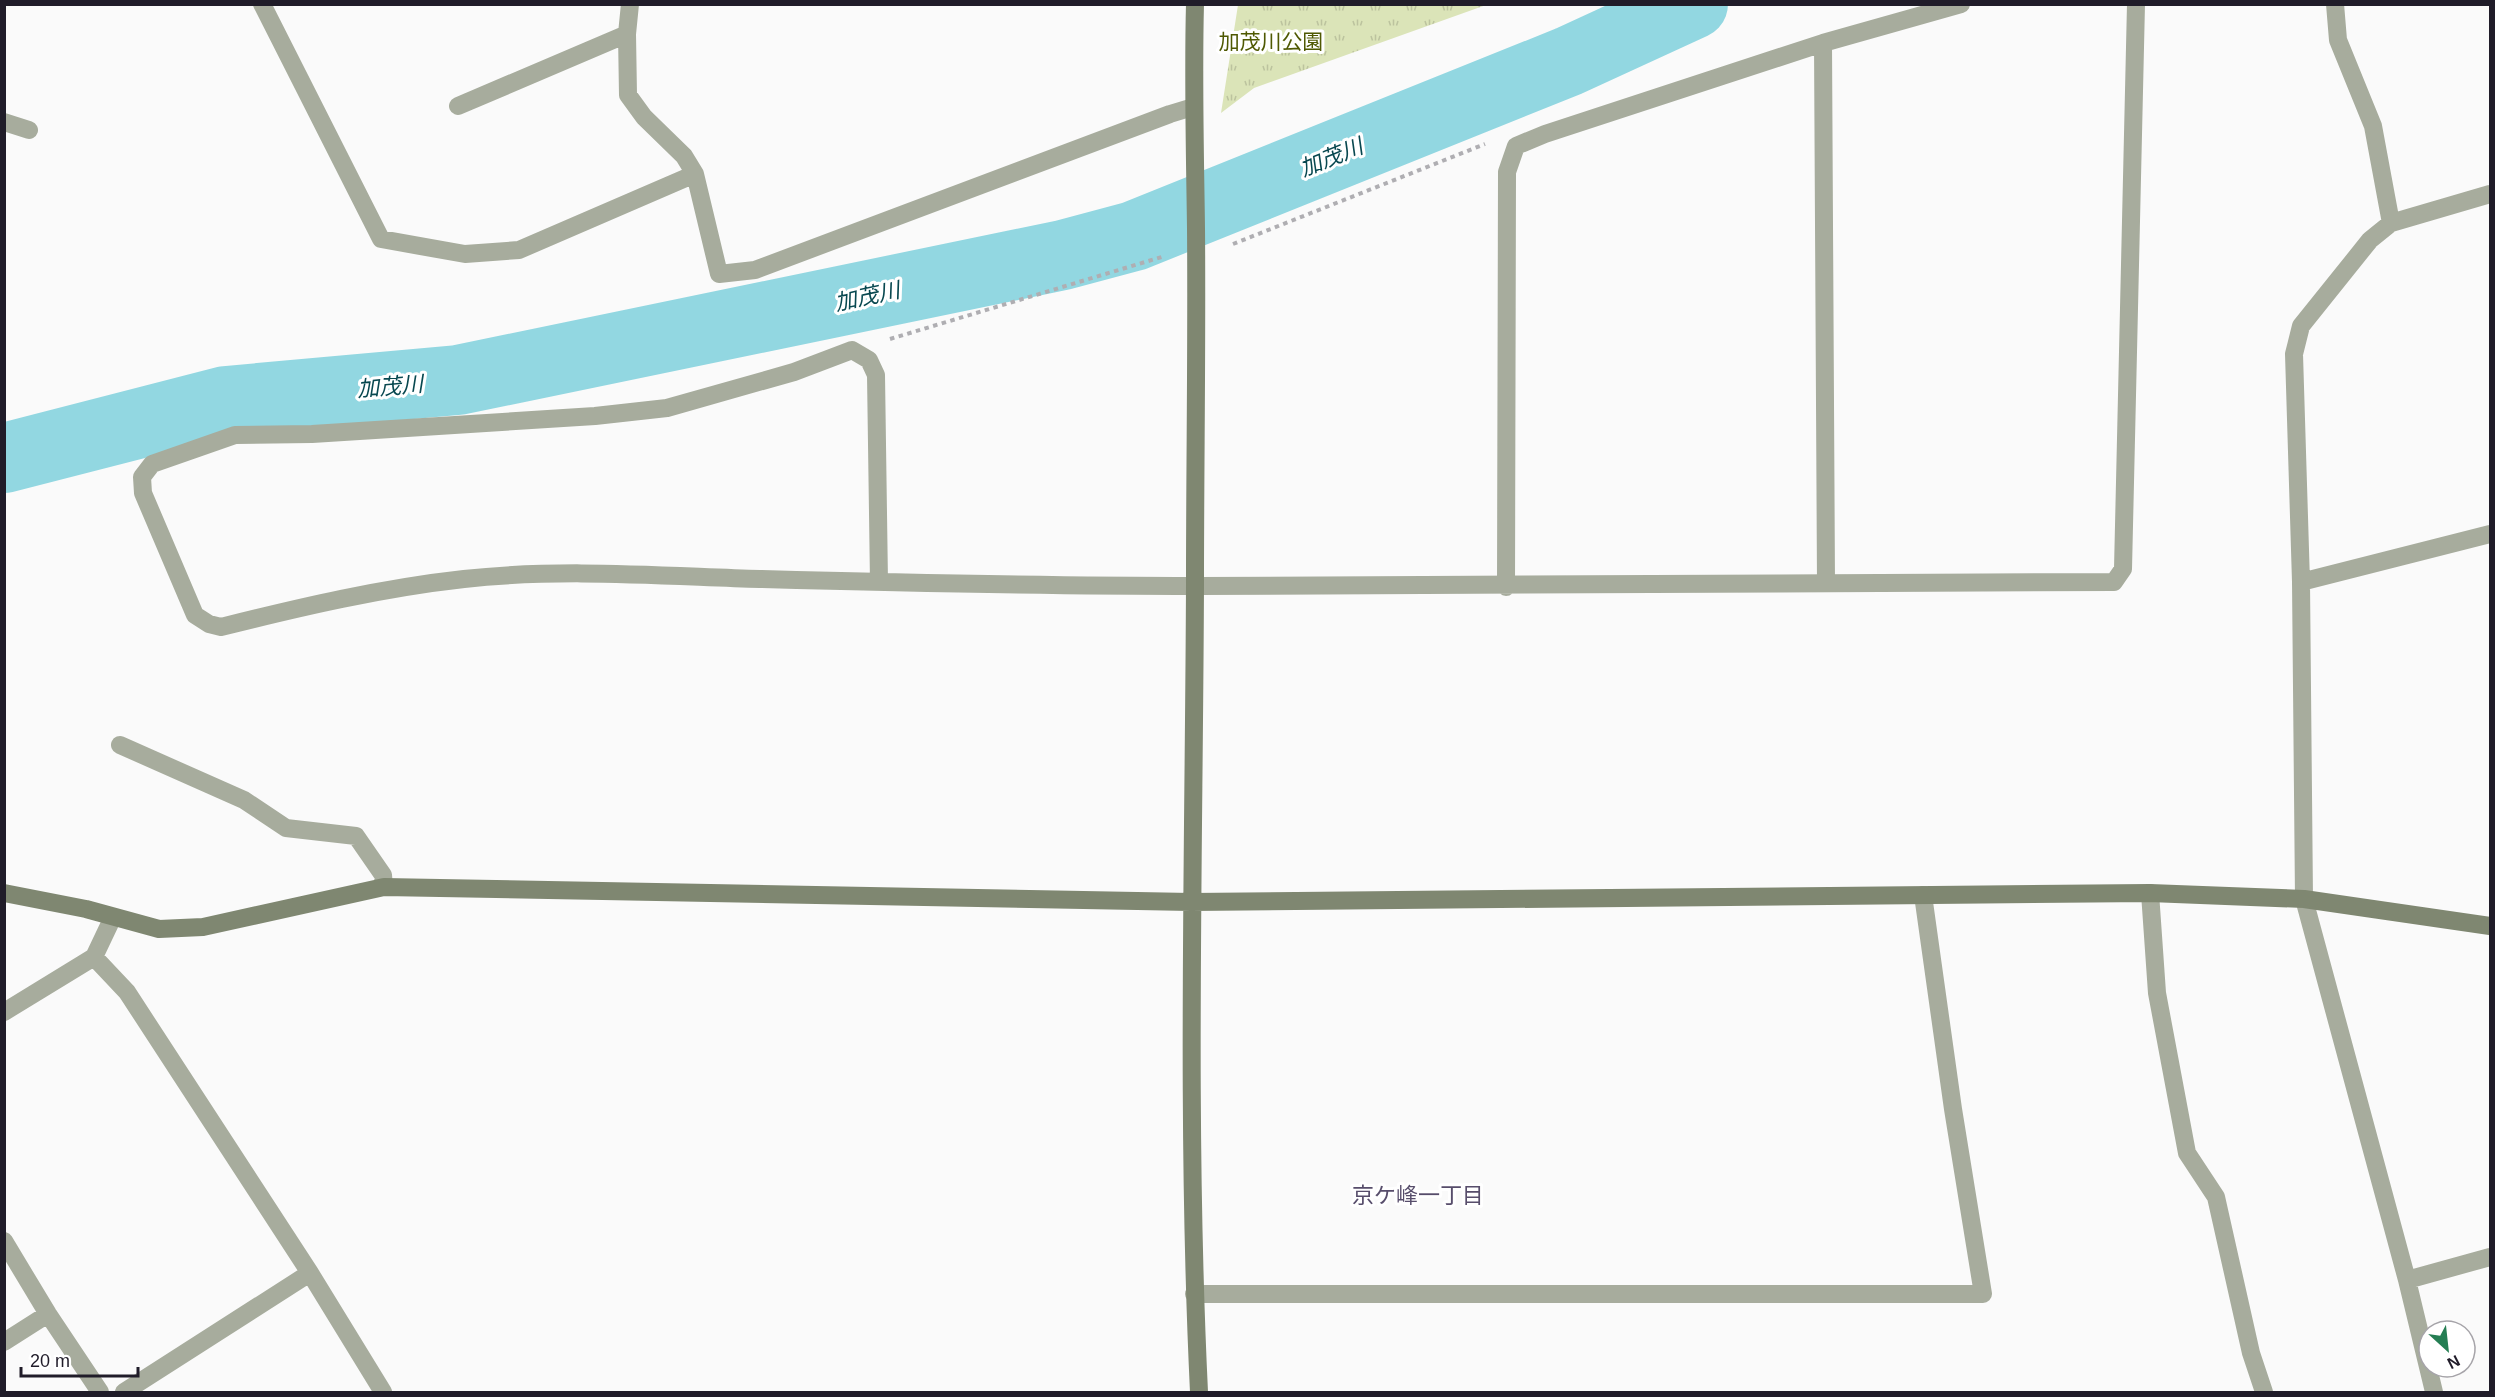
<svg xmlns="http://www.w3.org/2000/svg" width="2495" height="1397" viewBox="0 0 2495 1397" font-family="Arial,'Noto Sans JP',sans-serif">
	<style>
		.park { fill: url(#park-tufts) }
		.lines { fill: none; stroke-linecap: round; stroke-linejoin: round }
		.river { stroke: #92d7e1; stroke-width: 70 }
		.path { stroke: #afaeb2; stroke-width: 4; stroke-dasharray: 4.5 4.5; stroke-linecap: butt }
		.street { stroke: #a7ac9d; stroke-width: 18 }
		.secondary { stroke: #7f8771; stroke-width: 18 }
		.labels { text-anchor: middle; stroke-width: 6; stroke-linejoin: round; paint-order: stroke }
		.park-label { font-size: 21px; fill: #4f5903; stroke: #fff }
		.water-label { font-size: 22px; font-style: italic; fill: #084850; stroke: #fff }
		.neighbourhood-label { font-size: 22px; fill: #574d6b; stroke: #fff }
	</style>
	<defs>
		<pattern id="park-tufts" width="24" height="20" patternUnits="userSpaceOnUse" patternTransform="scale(1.5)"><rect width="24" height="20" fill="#dbe4b8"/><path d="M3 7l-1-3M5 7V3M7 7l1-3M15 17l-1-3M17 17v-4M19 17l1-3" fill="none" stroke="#bcc39e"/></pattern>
	</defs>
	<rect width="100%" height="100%" fill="#fafafa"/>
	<path class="park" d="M1238 5V4L1486 5 1254 88 1221 113Z"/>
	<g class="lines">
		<path class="river" d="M4 458 226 401 458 380 1063 255 1134 236 1569 61 1693 4"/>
		<path class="path" d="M1233 244 1485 144
			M890 339 1165 256"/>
		<path class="street" d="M262 4 381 239 465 254 519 250 695 174
			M630 4 627 34 628 95 644 117 684 156 695 174 719 274 755 270 1170 114 1193 107
			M2335 4 2338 40 2373 126 2391 223
			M1823 43 1826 583
			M458 106 627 34
			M4 122 29 130
			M2490 194 2391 223 2370 240 2301 326 2294 354 2301 582 2304 899 2407 1280 2490 1257
			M879 582 876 375 869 360 852 350 794 372 667 408 595 416 312 434 235 435 152 464 142 477 143 493 195 615 209 624 221 627C301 607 382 588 464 579 562 568 662 576 760 579 906 583 1052 586 1198 586 1504 587 1809 583 2114 582L2123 569 2136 4
			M2301 582 2490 534
			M1506 587 1507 172 1516 146 1545 134 1823 43 1961 4
			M120 745 244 800 286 828 356 836 383 875 384 887
			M2150 893 2157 993 2187 1153 2216 1197 2251 1353 2264 1392
			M94 957 127 992 310 1273 383 1392
			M4 1012 94 957 113 917
			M4 1241 48 1314 100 1392
			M2407 1280 2434 1392
			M1194 1294H1983L1953 1109 1923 895
			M4 1342 48 1314
			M124 1392 310 1273"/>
		<path class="secondary" d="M1195 4C1193 79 1195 153 1196 228 1197 346 1195 465 1195 583 1194 853 1186 1123 1199 1392
			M4 893 86 909 159 929 203 927 384 887 1191 902 2150 893 2304 899 2490 926"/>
	</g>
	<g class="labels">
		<g class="park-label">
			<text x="1271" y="49">加茂川公園</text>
		</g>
		<g class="water-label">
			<text transform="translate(1331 157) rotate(-22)" y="8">加茂川</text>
			<text transform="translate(867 296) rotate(-12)" y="8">加茂川</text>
			<text transform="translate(390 386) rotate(-5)" y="8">加茂川</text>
		</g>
		<g class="neighbourhood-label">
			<text x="1418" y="1203">京ケ峰一丁目</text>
		</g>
	</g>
	<rect width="2495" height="1397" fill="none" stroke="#201c29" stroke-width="12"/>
	<g transform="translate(2447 1349) rotate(153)"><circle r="28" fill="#ffffff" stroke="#a6a4a9" stroke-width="1.5"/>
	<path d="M0-4.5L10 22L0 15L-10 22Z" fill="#257e53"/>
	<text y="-9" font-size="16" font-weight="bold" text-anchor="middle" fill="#201c29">N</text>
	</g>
	<path d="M21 1367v9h117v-9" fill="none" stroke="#201c29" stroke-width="3"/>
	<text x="30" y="1367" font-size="18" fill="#201c29" stroke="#ffffff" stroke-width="4.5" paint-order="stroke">20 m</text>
</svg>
